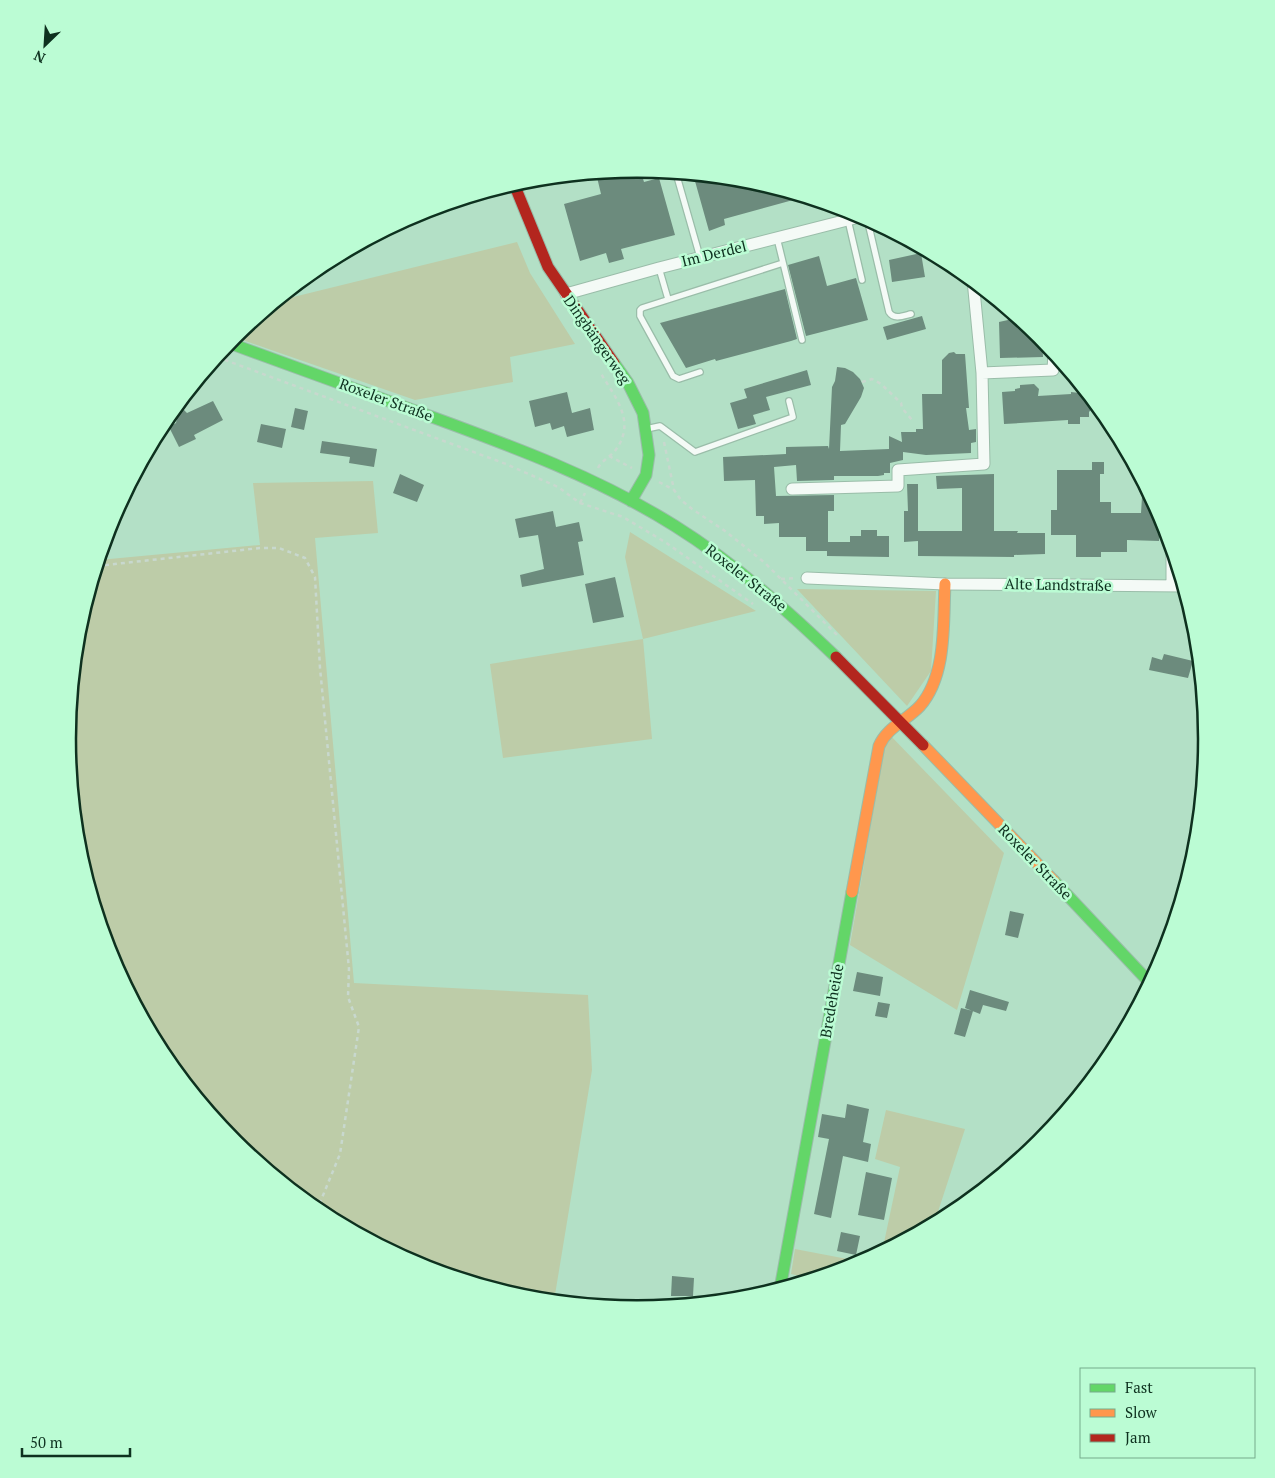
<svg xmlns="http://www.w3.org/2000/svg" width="1275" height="1478" viewBox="0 0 1275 1478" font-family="'PT Serif',serif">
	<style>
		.green { fill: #bdcca8 }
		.building { fill: #6c8b7d }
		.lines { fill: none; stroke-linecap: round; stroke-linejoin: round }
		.lane-casing { stroke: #9abda9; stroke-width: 8 }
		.street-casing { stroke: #9abda9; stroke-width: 13 }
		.fast-casing { stroke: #9abda9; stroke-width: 13 }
		.slow-casing { stroke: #9abda9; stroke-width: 13 }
		.jam-casing { stroke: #9abda9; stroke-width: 13 }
		.path { stroke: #c8d8ce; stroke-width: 2.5; stroke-dasharray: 4 4; stroke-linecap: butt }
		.lane { stroke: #f4faf6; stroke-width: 5.5 }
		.street { stroke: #f4faf6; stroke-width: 11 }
		.fast { stroke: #63d668; stroke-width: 11 }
		.slow { stroke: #ff974d; stroke-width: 11 }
		.jam { stroke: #b3261e; stroke-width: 11 }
		.labels { text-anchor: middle; stroke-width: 5; stroke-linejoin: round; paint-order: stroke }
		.street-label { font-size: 15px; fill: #0e311f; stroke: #bbfcd4 }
		.rim { fill: none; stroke: #0e311f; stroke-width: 2.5 }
	</style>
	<rect width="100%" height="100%" fill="#b3e0c6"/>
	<path class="green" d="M517 242 530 273 575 344 510 357 513 382 415 400 234 337 277 301Z
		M373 481 378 533 315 538 354 983 588 995 592 1070 554 1301 526 1298 419 1265 321 1213 234 1142 163 1055 111 957 78 850 68 739 79 628 99 560 260 545 253 483Z
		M630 532 756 611 643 639 652 739 503 758 490 664 643 639 625 557Z
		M797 589 936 591 931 671 907 706Z
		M887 732 1004 853 957 1010 850 945Z
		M886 1110 965 1129 934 1224 882 1252 900 1167 875 1159Z
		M795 1249 863 1262 855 1266 812 1279 791 1274Z"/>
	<path class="building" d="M640 169 644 182 659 178 675 235 621 249 624 259 609 263 606 253 580 261 564 204 601 194 596 173Z
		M693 174 749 180 804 197 724 219 725 225 709 231Z
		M921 253 925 277 892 282 889 260Z
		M819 256 827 286 856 278 868 320 806 336 788 265Z
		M785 289 797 339 791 341 716 361 715 359 686 368 660 323Z
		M1004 306 1025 323V329H1032L1042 338 1043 357 1000 358 999 322 1008 320Z
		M922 316 926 329 887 340 883 327Z
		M954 352 956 354H965L969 408H966L969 430 976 429V442L971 443V453L926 455 903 452V460L890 463V473H884V475L878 476H834V480L797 481 796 465 774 467 776 496 834 495V511H828V542H850V536H861V530H877V536H889V557L827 556V551H806V537H779V523L764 524V516H756L755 480 724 481 723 457 786 454V447L828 446 829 449 832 387 835 381 837 367 845 368 853 372 860 379 864 388 861 397 845 424 841 425 840 451 889 449V436L902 442 901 432H916V429H923L922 394H942V360L949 353Z
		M807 370 811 385 766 397 770 410 753 415 756 424 738 429 730 403 747 398 744 389Z
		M1034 384 1039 389 1038 396 1071 394V392L1088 394 1096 404 1089 412V417H1080V424H1068V420L1004 424 1002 392 1015 391V389L1020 388V385Z
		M567 392 572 413 590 408 594 430 567 437 564 426 552 430 550 423 535 427 529 401Z
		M213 401 223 420 194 435 196 439 179 447 169 427 176 423 178 412 184 410 187 413Z
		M295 408 308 411 304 430 291 427Z
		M261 424 286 429 282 448 257 442Z
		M322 441 377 449 374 467 349 463 350 457 320 453Z
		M1092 462H1104V474H1100V502H1111V513H1141L1143 481 1160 512 1159 541 1127 540V552H1101V557H1076V535H1051V510H1057V470H1092Z
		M400 474 424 485 417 502 393 493Z
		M994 474V531H1018L1017 533H1045V554L1014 555V557L918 556V536V541L904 542V511H908L907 484H918V531H962V488L937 489 936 476Z
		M553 511 556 527 579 522 583 541 578 542 584 575 522 587 520 575 544 569 538 535 519 538 515 519Z
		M615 577 624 617 593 623 585 584Z
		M1164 654 1193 661 1188 678 1149 670 1152 657 1162 660Z
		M1010 911 1024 914 1018 938 1005 935Z
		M857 972 883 977 880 996 853 991Z
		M970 990 1009 1002 1006 1011 983 1005 980 1014 965 1008Z
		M878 1002 890 1004 887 1018 875 1016Z
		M961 1008 973 1011 965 1037 954 1034Z
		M847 1104 869 1109 863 1142 871 1144 868 1162 843 1156 831 1218 814 1214 829 1139 818 1137 822 1114 845 1118Z
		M866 1172 892 1178 884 1220 858 1215Z
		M841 1232 860 1236 856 1255 837 1251Z
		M672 1276 694 1278 693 1296H671Z"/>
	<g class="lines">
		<defs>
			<path id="lane" d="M676 173 700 257
				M867 218 889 312C894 320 903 316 911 314
				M848 220 862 280
				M777 238 802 340
				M659 268 668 299
				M700 372 679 379 673 376 640 316V310L642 308 783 263
				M646 429 660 426 695 452 793 417 789 401"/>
			<path id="street" d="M566 294 659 268 863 216
				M982 373 1053 370 1054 352
				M792 489 898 486V470L984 464 982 373 973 280
				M807 578 945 584 1184 586
				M1172 586V548"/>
			<path id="fast" d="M229 343C291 365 352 388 413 410 503 443 594 475 675 526 734 563 786 609 836 657
				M614 363 628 383 643 413 649 455 646 475 631 501
				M1054 881 1150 983
				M780 1289 852 892"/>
			<path id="slow" d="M923 745 1054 881
				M852 892 879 746C887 727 906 721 920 706 947 675 943 623 945 584"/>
			<path id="jam" d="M514 184 548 267 614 363
				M836 657 923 745"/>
		</defs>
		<use href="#lane" class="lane-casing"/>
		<use href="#street" class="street-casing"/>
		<use href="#fast" class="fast-casing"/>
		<use href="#slow" class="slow-casing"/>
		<use href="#jam" class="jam-casing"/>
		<path class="path" d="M217 357 506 464 558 487 580 503 623 517 665 542 753 604
			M862 382 872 379 881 384 901 403 902 408 912 420
			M664 442 674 490
			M609 456 632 468
			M598 468C602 460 612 456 617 448 636 420 614 396 600 372
			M659 482 674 490 681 500 692 509 725 531 765 563 839 637
			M580 503 585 493
			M97 566 260 548H279L305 558 315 577 320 668 349 969 348 997 359 1027 340 1154 317 1210
			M781 579 795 578"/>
		<use href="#lane" class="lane"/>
		<use href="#street" class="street"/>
		<use href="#fast" class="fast"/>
		<use href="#slow" class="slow"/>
		<use href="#jam" class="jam"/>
	</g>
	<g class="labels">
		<g class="street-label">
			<text transform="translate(714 254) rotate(-14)" y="5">Im Derdel</text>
			<text transform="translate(597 340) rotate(55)" y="5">Dingbängerweg</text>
			<text transform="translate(386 400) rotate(20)" y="5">Roxeler Straße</text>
			<text transform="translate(746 578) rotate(38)" y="5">Roxeler Straße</text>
			<text transform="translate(1058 585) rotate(1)" y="5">Alte Landstraße</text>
			<text transform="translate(1035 862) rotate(46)" y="5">Roxeler Straße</text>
			<text transform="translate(832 1001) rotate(-80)" y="5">Bredeheide</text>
		</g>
	</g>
	<path d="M0 0H1275V1478H0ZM76 739a561 561 0 1 1 1122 0a561 561 0 1 1-1122 0Z" fill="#bbfcd4" fill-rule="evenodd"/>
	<path class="rim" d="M76 739a561 561 0 1 1 1122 0a561 561 0 1 1-1122 0Z"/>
	<rect x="1080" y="1368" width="175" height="90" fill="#bbfcd4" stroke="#76ab8c"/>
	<rect x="1090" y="1384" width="25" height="8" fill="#63d668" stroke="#76ab8c"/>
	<text x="1125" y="1393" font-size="15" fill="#0e311f">Fast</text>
	<rect x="1090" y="1409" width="25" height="8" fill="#ff974d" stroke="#76ab8c"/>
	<text x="1125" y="1418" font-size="15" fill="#0e311f">Slow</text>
	<rect x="1090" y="1434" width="25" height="8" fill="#b3261e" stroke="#76ab8c"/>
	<text x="1125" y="1443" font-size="15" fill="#0e311f">Jam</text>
	<g transform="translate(45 45) rotate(205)" stroke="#bbfcd4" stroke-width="4" paint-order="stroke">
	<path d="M0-4L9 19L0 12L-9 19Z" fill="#0e311f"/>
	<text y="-8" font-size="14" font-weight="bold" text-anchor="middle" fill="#0e311f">N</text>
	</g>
	<path d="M22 1448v8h108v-8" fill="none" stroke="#0e311f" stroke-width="2.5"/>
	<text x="30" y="1448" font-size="15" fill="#0e311f" stroke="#bbfcd4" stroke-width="4" paint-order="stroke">50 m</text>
</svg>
